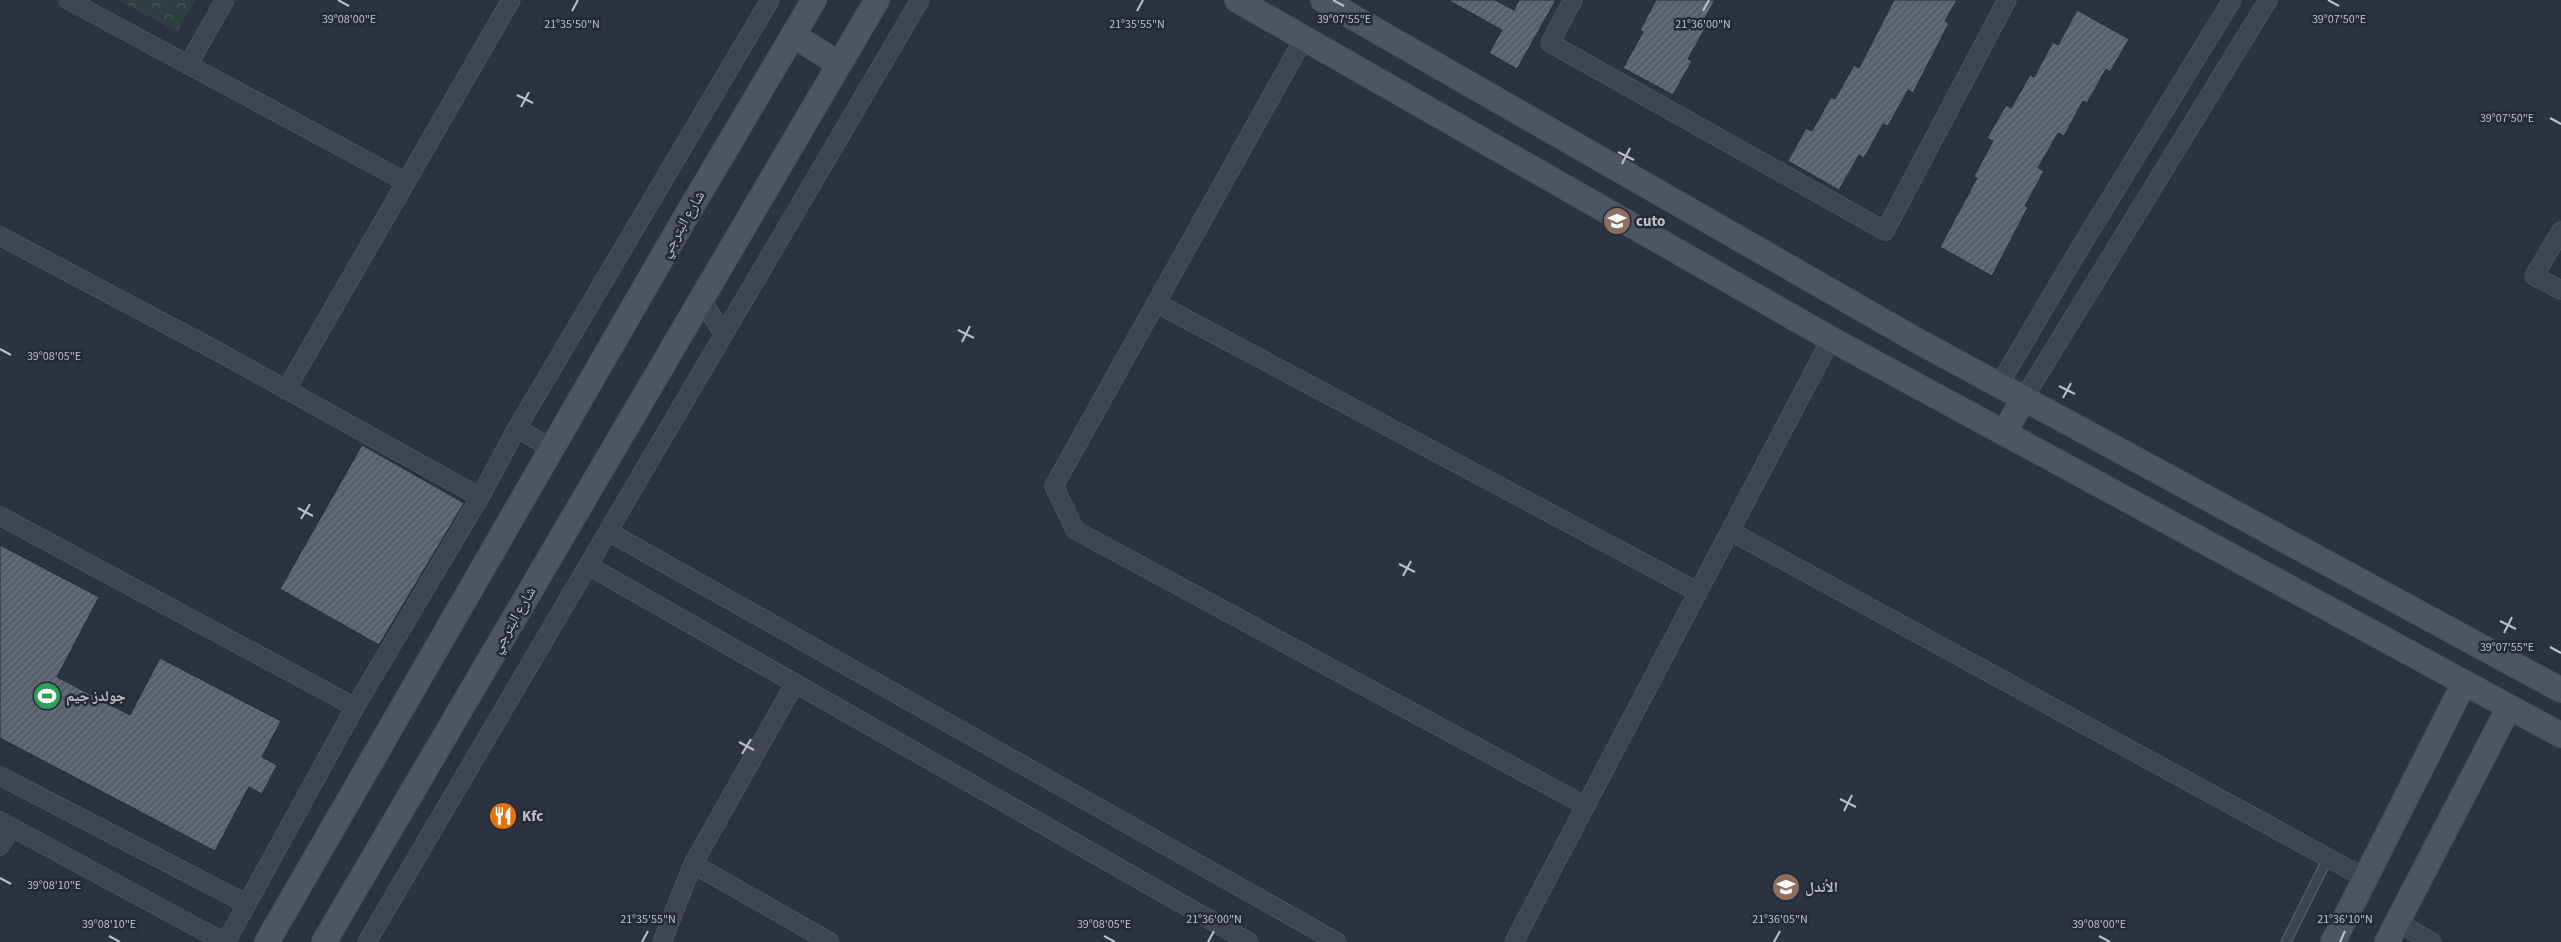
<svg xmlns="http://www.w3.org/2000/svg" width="2561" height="942" viewBox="0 0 2561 942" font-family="'Source Sans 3','Noto Naskh Arabic',sans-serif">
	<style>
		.forest { fill: url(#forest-crowns) }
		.building { fill: url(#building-hatch); stroke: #252c38 }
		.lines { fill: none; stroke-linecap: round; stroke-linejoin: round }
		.lane-casing { stroke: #5a606b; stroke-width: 11 }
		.street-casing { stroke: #5a606b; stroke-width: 19 }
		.secondary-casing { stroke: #484e5a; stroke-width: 26 }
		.lane { stroke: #3f4550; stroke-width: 9 }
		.street { stroke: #3f4550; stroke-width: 18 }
		.secondary { stroke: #4d5463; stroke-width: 24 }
		.ticks { fill: none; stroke: #bcc0ca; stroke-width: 2 }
		.labels { text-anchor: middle; stroke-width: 5; stroke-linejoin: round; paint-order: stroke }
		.poi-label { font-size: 15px; font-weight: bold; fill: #bcc0ca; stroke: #232a36; text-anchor: start }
		.street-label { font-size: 15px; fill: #bcc0ca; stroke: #232a36 }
		.ticks-label { font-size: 12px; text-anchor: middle; fill: #bcc0ca; stroke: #232a36; stroke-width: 5; stroke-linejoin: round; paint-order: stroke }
	</style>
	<defs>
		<pattern id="forest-crowns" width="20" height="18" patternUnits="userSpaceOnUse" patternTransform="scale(1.25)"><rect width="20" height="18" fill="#2e3f42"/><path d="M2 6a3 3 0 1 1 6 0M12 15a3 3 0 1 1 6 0" fill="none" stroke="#4a595c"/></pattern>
		<pattern id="building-hatch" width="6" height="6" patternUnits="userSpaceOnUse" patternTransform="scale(1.25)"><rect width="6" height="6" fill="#575e6d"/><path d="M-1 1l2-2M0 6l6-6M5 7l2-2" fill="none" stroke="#6d7380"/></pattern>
	</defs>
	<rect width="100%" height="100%" fill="#2b3240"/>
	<path class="forest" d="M118 0H195L177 32Z"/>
	<path class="building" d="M1448 0H1495L1514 10 1519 0H1556L1517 69 1489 53 1502 30Z
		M1656 0H1715L1704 20 1708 23 1688 59 1692 61 1673 95 1623 68 1643 32 1640 30Z
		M1894 0H1957L1945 21 1949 23 1913 93 1908 90 1888 126 1883 124 1864 158 1859 155 1839 190 1788 161 1806 128 1812 131 1831 97 1835 99 1854 65 1859 68Z
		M2077 10 2129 39 2110 72 2106 69 2087 103 2083 101 2064 136 2058 133 2038 168 2044 171 2025 206 2028 207 1992 276 1940 247 1977 178 1974 176 1993 141 1987 138 2006 105 2011 108 2030 75 2034 77 2053 42 2058 45Z
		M362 445 464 503 379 645 280 589Z
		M0 545 99 597 57 677 130 715 160 658 281 721 262 757 277 765 262 794 249 787 215 851 0 738Z"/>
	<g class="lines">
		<defs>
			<path id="lane" d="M2286 942 2328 858"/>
			<path id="street" d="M68 0 406 182
				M1573 0 1550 43 1885 231 2007 0
				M1304 38 1054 486 1075 530 1586 806
				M188 65 225 0
				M2561 231 2534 276 2561 290
				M0 236 215 350 480 497
				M701 299 724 335
				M1156 303 1698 592
				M1999 385 2069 266 2232 0
				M286 390 511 0
				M2024 398 2268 0
				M517 428 552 449
				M0 516 355 707
				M1730 531 2365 878
				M609 532 1337 942
				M589 566 1249 942
				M0 776 247 904
				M0 821 224 942
				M0 846 11 827
				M693 864 830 942
				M2397 922 2432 942
				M226 942 355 707 480 497 517 428 770 0
				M367 942 920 0
				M662 942 693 864 795 683
				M1514 942 1831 339"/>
			<path id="secondary" d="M1237 0 1831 339 2561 735
				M1323 0 1916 340 2561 690
				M793 35 839 64
				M2004 433 2024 398
				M267 942 682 223 814 0
				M324 942 877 0
				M2333 942 2464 683
				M2387 942 2509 707"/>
		</defs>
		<use href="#lane" class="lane-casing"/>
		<use href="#street" class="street-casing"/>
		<use href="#secondary" class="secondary-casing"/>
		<use href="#lane" class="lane"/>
		<use href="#street" class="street"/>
		<use href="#secondary" class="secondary"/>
	</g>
	<path class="ticks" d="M338 0 349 6M1333 0 1344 6M2328 0 2339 6M572 11 578 0M1137 11 1143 0M1703 11 1709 0M517 95 533 103M521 107 529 92M2550 118 2561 124M1618 152 1634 160M1622 164 1630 148M958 330 974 338M962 342 970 326M0 349 11 355M2059 386 2075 394M2063 398 2071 383M298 508 313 516M301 519 310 504M1399 564 1415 572M1403 576 1411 561M2500 621 2516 629M2504 633 2512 617M2550 647 2561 653M739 742 754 750M742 754 751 739M1840 799 1856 807M1844 811 1852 795M0 878 11 884M109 936 120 942M1104 936 1115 942M2099 936 2110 942M642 942 648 931M1208 942 1214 931M1774 942 1780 931M2340 942 2345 931"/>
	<defs>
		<symbol id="school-disc" viewBox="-11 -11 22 22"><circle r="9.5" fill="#8d6e63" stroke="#232a36"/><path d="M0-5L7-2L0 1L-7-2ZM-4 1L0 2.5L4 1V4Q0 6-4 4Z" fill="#fff"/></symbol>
		<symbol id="stadium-disc" viewBox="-11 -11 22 22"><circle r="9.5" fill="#2e9e5b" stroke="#232a36"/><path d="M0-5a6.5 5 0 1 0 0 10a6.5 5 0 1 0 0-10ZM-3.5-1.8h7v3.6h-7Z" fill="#fff"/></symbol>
		<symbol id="restaurant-disc" viewBox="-11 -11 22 22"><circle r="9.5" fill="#e8710a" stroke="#232a36"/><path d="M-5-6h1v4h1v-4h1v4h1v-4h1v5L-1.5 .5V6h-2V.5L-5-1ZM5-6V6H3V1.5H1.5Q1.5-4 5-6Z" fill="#fff"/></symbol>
	</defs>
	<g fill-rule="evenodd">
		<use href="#school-disc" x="1601" y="205" width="32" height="32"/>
		<use href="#stadium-disc" x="31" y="680" width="32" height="32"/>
		<use href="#restaurant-disc" x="487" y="800" width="32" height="32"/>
		<use href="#school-disc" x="1770" y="871" width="32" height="32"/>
	</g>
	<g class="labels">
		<g class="poi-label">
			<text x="1636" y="226">cuto</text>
			<text x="66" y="701">جولدز جيم</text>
			<text x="522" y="821">Kfc</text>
			<text x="1805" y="892">الأندل</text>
		</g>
		<g class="street-label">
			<text transform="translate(682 224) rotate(-60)" y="5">شارع البترجي</text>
			<text transform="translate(513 620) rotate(-60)" y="5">شارع البترجي</text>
		</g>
	</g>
	<g class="ticks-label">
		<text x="2339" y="23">39°07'50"E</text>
		<text x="1344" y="23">39°07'55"E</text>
		<text x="349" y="23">39°08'00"E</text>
		<text x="572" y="28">21°35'50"N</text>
		<text x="1137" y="28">21°35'55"N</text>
		<text x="1703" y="28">21°36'00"N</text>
		<text x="2507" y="122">39°07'50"E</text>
		<text x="54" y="360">39°08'05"E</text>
		<text x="2507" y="651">39°07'55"E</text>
		<text x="54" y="889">39°08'10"E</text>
		<text x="648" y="923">21°35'55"N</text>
		<text x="1214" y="923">21°36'00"N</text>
		<text x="1780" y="923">21°36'05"N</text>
		<text x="2345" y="923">21°36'10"N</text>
		<text x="109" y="928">39°08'10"E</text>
		<text x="1104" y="928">39°08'05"E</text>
		<text x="2099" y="928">39°08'00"E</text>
	</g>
</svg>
